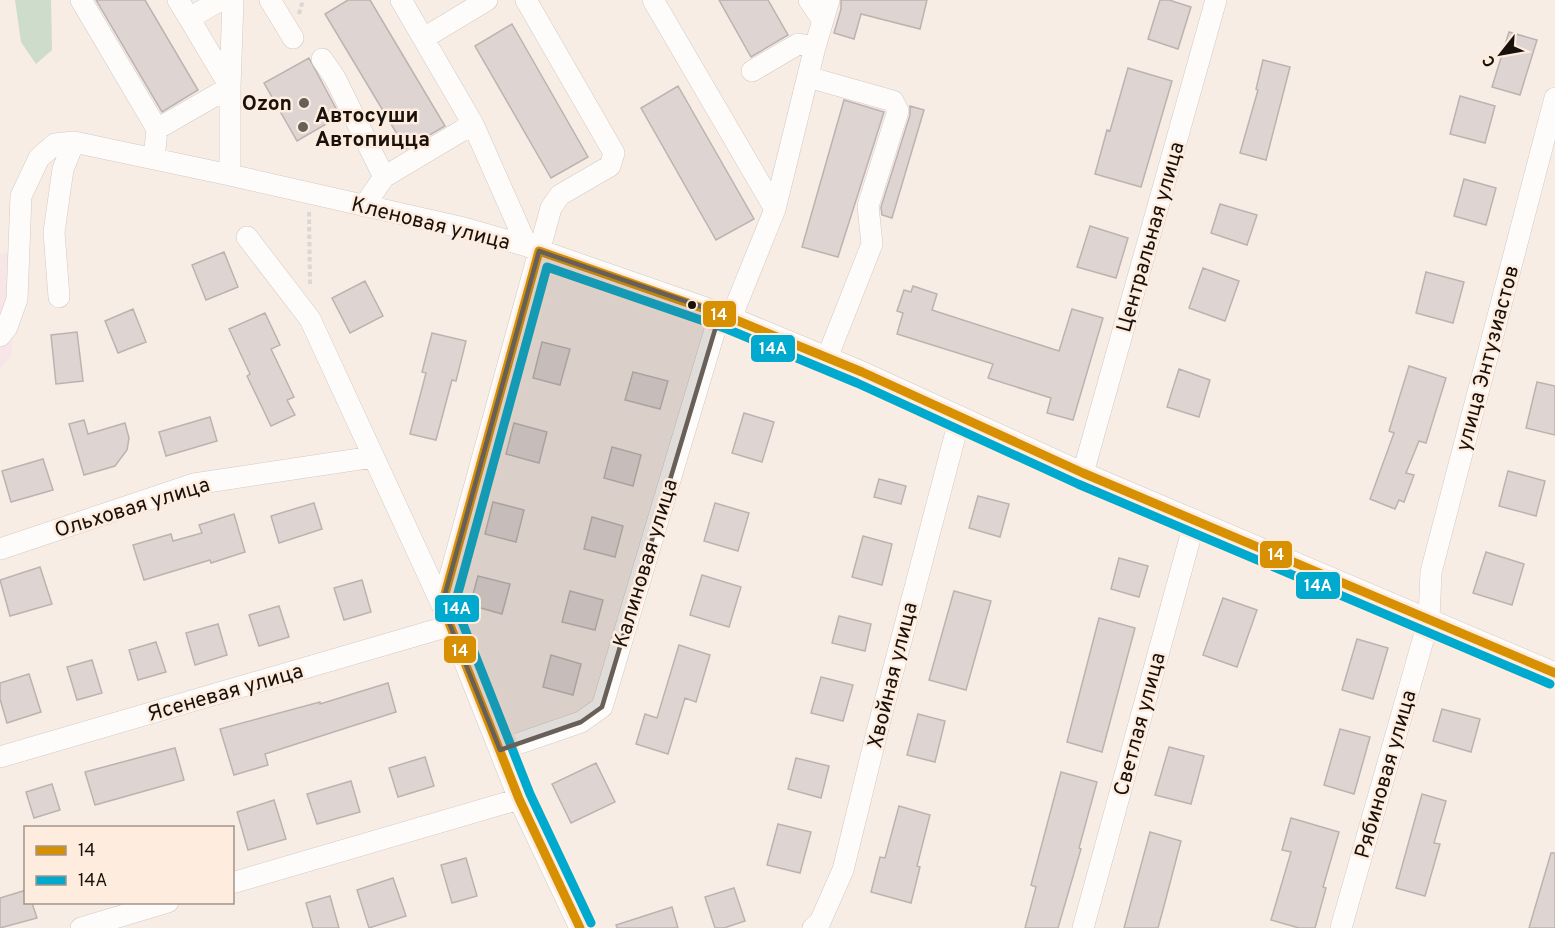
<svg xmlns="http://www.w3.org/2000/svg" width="1555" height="928" viewBox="0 0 1555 928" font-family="Overpass,sans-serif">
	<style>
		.industrial { fill: #f7e5e7 }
		.green { fill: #cddccb }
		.building { fill: #ded4d2; stroke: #bcb3b1; stroke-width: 1.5 }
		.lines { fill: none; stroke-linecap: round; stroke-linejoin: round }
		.minor-casing { stroke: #d2c9c2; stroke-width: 22 }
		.path { stroke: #dad7d5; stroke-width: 4; stroke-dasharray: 4.5 3; stroke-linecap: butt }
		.minor { stroke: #fefcfb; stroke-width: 21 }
		.bus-1-casing { stroke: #feecde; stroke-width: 14 }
		.bus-2-casing { stroke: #feecde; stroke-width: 14 }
		.bus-1 { stroke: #d69002; stroke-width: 9 }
		.bus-2 { stroke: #00a9ce; stroke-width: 9 }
		.marked { fill: #675f58; fill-opacity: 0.2; stroke: #675f58; stroke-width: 4.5; stroke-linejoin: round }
		.poi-dot { fill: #675f58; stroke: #feecde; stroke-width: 2 }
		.bus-dot { fill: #19120c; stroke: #feecde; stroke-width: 2 }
		.labels { text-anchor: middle; stroke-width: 5; stroke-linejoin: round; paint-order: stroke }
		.poi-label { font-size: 21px; font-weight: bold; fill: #19120c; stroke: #feecde; text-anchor: end }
		.street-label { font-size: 21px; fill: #19120c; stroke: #feecde }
		.line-badge { stroke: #feecde; stroke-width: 2 }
		.badge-label { font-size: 16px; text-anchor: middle; font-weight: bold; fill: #fff }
	</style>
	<rect width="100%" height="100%" fill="#f7ede5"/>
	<path class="industrial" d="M8 252 12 355 0 369V254Z"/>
	<path class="green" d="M15 0H51L52 50 36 64 21 42Z"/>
	<path class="building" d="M96 0H145L198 90 162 112Z
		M348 0H370L445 126 406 149 325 14Z
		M719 0H768L788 35 751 57Z
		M841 0H927L920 29 861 14 854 39 834 33 841 9Z
		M1160 0H1169L1191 7 1178 49 1148 39Z
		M512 24 588 157 551 178 475 46Z
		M1509 32 1537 40 1520 95 1492 87Z
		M309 58 340 116 297 141 264 83Z
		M1263 60 1290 67 1266 160 1240 153 1258 90 1256 89Z
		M1128 68 1172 81 1141 187 1095 174 1107 130 1110 131Z
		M678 86 754 219 716 240 641 108Z
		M1460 96 1495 106 1485 143 1450 134Z
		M844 100 884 112 838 257 802 247Z
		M910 106 924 110 892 218 882 215 881 207 910 115Z
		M1464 179 1496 188 1486 225 1454 216Z
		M1220 204 1257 215 1247 245 1211 233Z
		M1090 226 1128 238 1116 278 1077 267Z
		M224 252 238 287 206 300 192 265Z
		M1203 268 1239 281 1225 321 1189 308Z
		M1426 272 1464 282 1453 323 1416 313Z
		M365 281 383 316 350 333 332 298Z
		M913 286 937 294 932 310 1059 351 1072 309 1103 318 1073 420 1047 413 1051 398 988 378 993 364 897 334 903 313 897 311 904 290 911 292Z
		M133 309 146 342 118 353 105 321Z
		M265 313 280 345 271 349 294 397 287 400 295 415 271 426 247 376 250 374 229 329Z
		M77 332 83 381 56 384 51 335Z
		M432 333 466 341 456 381 452 380 436 440 410 434 426 373 422 372Z
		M542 342 570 349 560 385 533 378Z
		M1409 366 1446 378 1426 443 1419 441 1406 473 1414 475 1404 502 1399 500 1395 509 1370 499 1394 433 1389 431Z
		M1179 369 1210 380 1199 417 1167 407Z
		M633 372 668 381 660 409 625 400Z
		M1537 382 1555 386V435L1526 428Z
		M744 413 774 422 762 462 732 453Z
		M210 417 217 441 166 456 159 432Z
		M84 420 88 434 125 423 129 438 127 450 115 466 84 475 69 424Z
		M514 423 547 432 539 463 506 454Z
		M612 447 641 455 633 486 604 478Z
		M43 459 53 490 11 502 2 471Z
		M1508 471 1545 481 1536 516 1499 506Z
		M879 479 906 486 901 504 874 497Z
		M978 496 1009 504 1000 537 969 528Z
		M493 502 524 510 516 542 485 534Z
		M314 503 322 529 279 543 271 516Z
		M715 503 749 513 738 551 704 541Z
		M234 514 245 552 211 563 210 560 144 580 133 545 171 534 173 541 202 533 199 525Z
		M592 517 623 526 615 557 584 549Z
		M863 536 892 544 882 585 852 577Z
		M1486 552 1524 564 1512 605 1473 593Z
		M1119 558 1148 566 1139 597 1111 589Z
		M40 567 52 604 10 616 0 580Z
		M702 575 741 587 729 627 690 615Z
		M478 576 510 584 502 614 470 605Z
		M362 580 371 612 344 620 334 588Z
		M570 591 603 600 595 630 562 622Z
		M954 591 991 601 966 690 929 680Z
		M1223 598 1257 610 1237 667 1203 655Z
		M279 606 289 637 259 646 249 615Z
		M839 616 871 624 865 651 832 643Z
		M1099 618 1135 628 1102 752 1067 742Z
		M218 624 227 655 195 665 186 633Z
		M1357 639 1388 648 1373 699 1342 690Z
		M156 642 166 672 138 680 129 650Z
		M679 645 710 655 696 702 685 698 668 754 636 744 645 714 657 718Z
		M551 655 581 664 573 695 543 687Z
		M92 660 102 693 77 700 67 667Z
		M29 674 41 712 7 723 0 699V683Z
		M821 677 853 685 843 721 811 713Z
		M388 683 396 712 265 754 268 765 234 775 220 729 320 702V704Z
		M1442 709 1480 719 1471 752 1433 741Z
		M918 714 945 721 935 762 907 755Z
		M1340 729 1370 737 1354 794 1324 785Z
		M1169 747 1204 756 1191 804 1155 795Z
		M175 748 184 780 95 805 85 772Z
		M425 757 434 786 398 797 389 768Z
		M796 758 829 766 821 798 788 789Z
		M596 763 615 802 571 823 552 784Z
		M1061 772 1097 782 1079 848 1081 849 1058 928H1025L1036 887 1031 885Z
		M351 781 360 812 317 824 307 794Z
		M52 784 60 810 34 818 26 792Z
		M1422 794 1446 801 1434 843 1440 844 1425 896 1396 888Z
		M274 800 286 839 248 850 237 812Z
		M899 806 930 815 917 866 920 867 911 903 871 892 880 857 885 858Z
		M1291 818 1339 832 1323 887 1326 888 1315 928H1299L1271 920 1291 852 1282 850Z
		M778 824 811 832 800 873 767 865Z
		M1150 832 1181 841 1164 906 1158 928H1124Z
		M1551 853H1555V928H1529Z
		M466 858 477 896 452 903 441 865Z
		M393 878 406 916 369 928 357 890Z
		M734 888 745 921 724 928H715L705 897Z
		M26 890V903H32L37 918 0 928V898Z
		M330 896 339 928H313L306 903Z
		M672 907 678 928H617L616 925Z"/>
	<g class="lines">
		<defs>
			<path id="minor" d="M81 0 157 129
				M178 0 189 18
				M270 0 293 38
				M653 0 775 209
				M809 0 823 21
				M424 38 487 0
				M322 59 335 78 384 177
				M752 71 798 44 815 47
				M808 77 893 101 898 111 868 206 872 244 827 358
				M473 124 527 246
				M154 159 157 129 230 87 189 18 221 0
				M230 175V87L233 0
				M364 206 384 177 473 124 401 0
				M247 237 310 319 442 605 519 799 580 928
				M59 297 54 232 63 169 74 142
				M731 318 775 209 815 47 829 0
				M0 336 7 327 17 299 21 196 39 158 55 144 74 142 230 175 464 228 527 246 720 313 862 372 1083 473 1555 673
				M1083 473 1216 0
				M0 549 194 484 373 457
				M442 605 551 208 560 195 610 166 614 153 526 0
				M500 750 581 722 602 707 720 313
				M0 757 449 626
				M232 883 519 799
				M81 928 168 902
				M813 928 820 922 843 870 878 728 960 417
				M1083 928 1195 520
				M1341 928 1429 619 1431 572 1555 98"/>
		</defs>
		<use href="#minor" class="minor-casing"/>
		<path class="path" d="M299 14 303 0
			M309 212 310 286"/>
		<use href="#minor" class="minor"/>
		<defs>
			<path id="bus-1" d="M580 928 519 799 442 605 539 251 731 318 862 372 1083 473 1555 673"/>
			<path id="bus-2" d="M591 923 530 794 455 604 547 267 727 329 857 383 1078 484 1550 684"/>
		</defs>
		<use href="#bus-1" class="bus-1-casing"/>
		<use href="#bus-2" class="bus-2-casing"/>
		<use href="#bus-1" class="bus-1"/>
		<use href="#bus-2" class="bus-2"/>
	</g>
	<path class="marked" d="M539 251 720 313 602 707 581 722 500 750 442 605Z"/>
	<g class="poi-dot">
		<circle cx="304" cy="103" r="6"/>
		<circle cx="303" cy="127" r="6"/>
	</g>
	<circle class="bus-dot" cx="692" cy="305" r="5"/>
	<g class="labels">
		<g class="poi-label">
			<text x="292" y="110">Ozon</text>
			<text x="315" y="122" text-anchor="start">Автосуши<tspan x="315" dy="24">Автопицца</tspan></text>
		</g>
		<g class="street-label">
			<text transform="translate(431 223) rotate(14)" y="7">Кленовая улица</text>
			<text transform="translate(1150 237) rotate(-74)" y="7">Центральная улица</text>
			<text transform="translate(1487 358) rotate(-75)" y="7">улица Энтузиастов</text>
			<text transform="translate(132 507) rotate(-17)" y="7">Ольховая улица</text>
			<text transform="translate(645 563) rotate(-73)" y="7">Калиновая улица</text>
			<text transform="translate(892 675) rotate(-76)" y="7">Хвойная улица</text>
			<text transform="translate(225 692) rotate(-16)" y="7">Ясеневая улица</text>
			<text transform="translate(1139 724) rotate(-75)" y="7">Светлая улица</text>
			<text transform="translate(1385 774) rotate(-74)" y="7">Рябиновая улица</text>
		</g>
	</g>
	<g class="line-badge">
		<rect x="702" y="300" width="35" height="28" rx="6" fill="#d69002"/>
		<rect x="750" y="334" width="46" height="29" rx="6" fill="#00a9ce"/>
		<rect x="1259" y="540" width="34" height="29" rx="6" fill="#d69002"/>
		<rect x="1295" y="571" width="46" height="29" rx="6" fill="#00a9ce"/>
		<rect x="434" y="594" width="46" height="29" rx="6" fill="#00a9ce"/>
		<rect x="443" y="635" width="34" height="29" rx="6" fill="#d69002"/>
	</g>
	<g class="badge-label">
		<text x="719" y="320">14</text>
		<text x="773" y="354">14А</text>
		<text x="1276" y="560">14</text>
		<text x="1318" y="591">14А</text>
		<text x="457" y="614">14А</text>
		<text x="460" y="656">14</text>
	</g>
	<rect x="24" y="826" width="210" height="78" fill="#feecde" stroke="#a2958a" stroke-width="1.5"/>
	<rect x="36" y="846" width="30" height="9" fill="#d69002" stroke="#a2958a" stroke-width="1.5"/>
	<text x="78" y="856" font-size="18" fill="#19120c">14</text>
	<rect x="36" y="876" width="30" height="9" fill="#00a9ce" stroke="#a2958a" stroke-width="1.5"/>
	<text x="78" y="886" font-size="18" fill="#19120c">14А</text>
	<g transform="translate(1501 54) rotate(239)" stroke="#feecde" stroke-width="4.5" paint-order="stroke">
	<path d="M0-4.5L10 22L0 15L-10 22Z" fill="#19120c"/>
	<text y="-9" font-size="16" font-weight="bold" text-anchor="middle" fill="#19120c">С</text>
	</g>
</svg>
